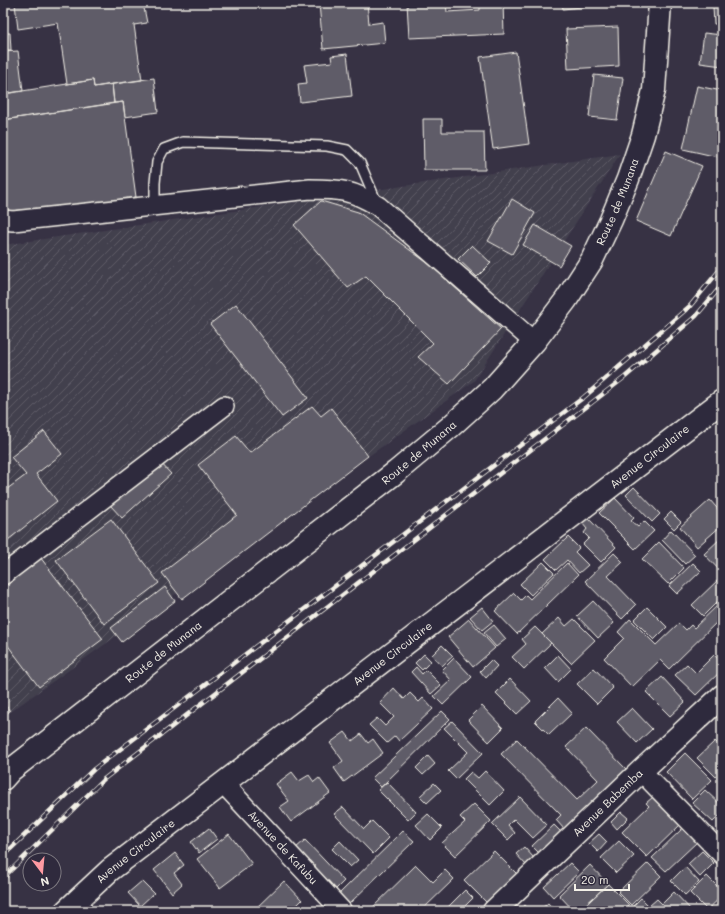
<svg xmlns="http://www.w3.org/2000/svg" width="725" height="914" viewBox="0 0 725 914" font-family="Mali,sans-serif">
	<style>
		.industrial { fill: url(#industrial-furrows) }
		.building { fill: #5f5c67; stroke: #f4f1e8 }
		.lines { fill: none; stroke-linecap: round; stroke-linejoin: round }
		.service-casing { stroke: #f4f1e8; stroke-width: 12 }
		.minor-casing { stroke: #f4f1e8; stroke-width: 22 }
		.tertiary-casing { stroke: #f4f1e8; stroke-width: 25 }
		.secondary-casing { stroke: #f4f1e8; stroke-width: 25 }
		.service { stroke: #2f2a3d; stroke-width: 9 }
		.minor { stroke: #2f2a3d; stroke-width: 19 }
		.tertiary { stroke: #2f2a3d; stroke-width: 22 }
		.secondary { stroke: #2f2a3d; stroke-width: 22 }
		.rail-casing { stroke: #f4f1e8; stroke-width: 4.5 }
		.rail { stroke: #2f2a3d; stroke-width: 3; stroke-dasharray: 9; stroke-linecap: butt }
		.labels { text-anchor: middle; stroke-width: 4; stroke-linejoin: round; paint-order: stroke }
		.street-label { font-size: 11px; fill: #f4f1e8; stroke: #2f2a3d }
	</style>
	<defs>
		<pattern id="industrial-furrows" width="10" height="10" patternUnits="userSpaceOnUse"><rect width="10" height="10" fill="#433f4e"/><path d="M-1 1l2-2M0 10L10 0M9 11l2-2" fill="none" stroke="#5f5b68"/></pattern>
	</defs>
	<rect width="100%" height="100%" fill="#373244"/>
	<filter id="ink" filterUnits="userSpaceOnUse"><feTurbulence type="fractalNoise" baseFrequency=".025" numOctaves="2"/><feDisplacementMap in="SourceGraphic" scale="8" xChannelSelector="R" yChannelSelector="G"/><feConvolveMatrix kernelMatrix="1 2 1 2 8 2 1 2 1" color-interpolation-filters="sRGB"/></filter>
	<g filter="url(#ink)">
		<path class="industrial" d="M620 154 474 381 3 717V245Z"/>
		<path class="building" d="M20 3H143L147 23 134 25 142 80 94 87 93 80 67 84 58 23 18 29 15 4Z
			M319 3H367L369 24 383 22 385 43 323 49Z
			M407 3H446L447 12 480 10V3H503L504 34 409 38Z
			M562 3H600V5L563 9Z
			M722 6V24H714L713 7Z
			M618 27 619 66 568 69 566 29Z
			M3 33H10L11 50H3Z
			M704 33 722 35V66L700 63Z
			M18 51 23 91 3 94V52Z
			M516 52 529 144 493 149 480 57Z
			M347 54 352 96 300 102 298 84 307 83 304 65 332 62 331 56Z
			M594 75 623 78 617 120 589 117Z
			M154 78 158 112 125 117 123 102 114 103 112 84Z
			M93 80 94 87 112 84 114 103 3 120V94Z
			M697 86 722 91V138L718 157 683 149Z
			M123 102 136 197 3 216V120Z
			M423 119H442V132H484L485 170H424Z
			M666 151 702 166 671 236 636 221Z
			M512 199 535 213 512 254 488 241Z
			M321 201 358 212 429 264 501 329 449 384 418 357 433 343 366 276 348 288 294 225Z
			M535 225 571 246 559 266 523 245Z
			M472 245 491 263 477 277 458 259Z
			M236 304 308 398 282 417 210 324Z
			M312 406 321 416 331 408 368 456 182 599 162 573 237 515 198 465 236 436 250 453Z
			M44 431 62 454 36 474 57 501 8 540 3 534V492L26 475 11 457Z
			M159 461 171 474 122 518 110 505Z
			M634 487 660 514 652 522 626 495Z
			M615 498 634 518 631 521 638 527 644 521 654 531 635 549 599 513Z
			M710 500 722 514V525L697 547 680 527Z
			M671 512 681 522 674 529 664 519Z
			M588 518 616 547 601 562 583 544 589 538 584 533 587 529 582 523Z
			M111 519 159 583 104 624 56 560Z
			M671 530 695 555 685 564 662 540Z
			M568 537 579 548 575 552 588 565 579 573 567 560 556 570 545 559Z
			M722 537V573L704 554Z
			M659 542 684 568 668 584 642 559Z
			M614 553 623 562 608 576 636 605 622 619 585 581Z
			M40 557 103 639 39 687 3 639V585Z
			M543 562 554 573 531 595 520 584Z
			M567 563 578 575 517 634 495 611 514 593 521 600 526 595 530 599Z
			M693 563 701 571 677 594 669 586Z
			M719 579 722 582V597L703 616 692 605Z
			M165 587 175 601 122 642 111 628Z
			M593 601 614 623 598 638 577 616Z
			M722 601V617L669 669 660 660 632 687 604 658 624 638 618 632 630 619 656 645 679 623 686 630 691 625 694 628Z
			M482 607 493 621 482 630 470 617Z
			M647 607 667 627 654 640 634 620Z
			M559 618 566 626 574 619 595 640 571 663 542 634Z
			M469 619 495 648 473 667 448 637Z
			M494 625 506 639 496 647 484 633Z
			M535 627 551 643 524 669 512 657 526 644 522 639Z
			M442 645 453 656 442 666 432 655Z
			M424 654 431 661 422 670 415 663Z
			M558 655 571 669 558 682 545 668Z
			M714 655 722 662V670L696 695 675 675 687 664 696 673Z
			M454 658 472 677 443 705 434 696 451 680 442 670Z
			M491 660 497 666 486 678 480 671Z
			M416 667 422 674 426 670 441 685 431 694 411 672Z
			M594 668 613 688 597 704 577 684Z
			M662 677 685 702 670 716 646 692Z
			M510 679 531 701 517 714 496 693Z
			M394 688 404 699 410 693 419 702 423 698 433 709 399 741 395 736 387 743 369 725 377 718 385 726 394 717 380 703Z
			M558 698 572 713 549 735 535 721Z
			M3 702 10 711 3 716Z
			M482 706 503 728 489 742 468 720Z
			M632 708 652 729 637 743 617 722Z
			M442 711 450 719 381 787 372 778Z
			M452 721 483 753 456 779 448 771 468 752 444 728Z
			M586 728 626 769 564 829 556 820 561 815 501 754 517 739 577 800 598 780 566 747Z
			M345 732 352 741 361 734 368 743 373 739 383 753 344 782 334 768 343 761 330 743Z
			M715 741 722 748V783L697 758Z
			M685 753 712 780 692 799 666 772Z
			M428 756 435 764 423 775 416 768Z
			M485 771 504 791 490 805 464 779 471 772 478 778Z
			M292 772 299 781 309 775 314 782 319 778 330 793 291 822 280 807 289 801 276 784Z
			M387 782 416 812 408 820 378 790Z
			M434 783 441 790 427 803 420 796Z
			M705 790 722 806V813L713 822 692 803Z
			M520 797 547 825 533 838 514 819 508 825 515 833 508 840 492 824Z
			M653 797 680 825 647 857 622 832 649 806 646 803Z
			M474 804 491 821 455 856 442 843 465 822 460 817Z
			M343 807 364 829 372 821 389 838 373 854 334 814Z
			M621 812 628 818 617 829 611 822Z
			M428 814 442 828 430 840 416 825Z
			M554 825 561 832 539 853 532 846Z
			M209 828 217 839 199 853 191 842Z
			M683 828 697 842 666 871 652 858Z
			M403 831 414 841 349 904 339 894Z
			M229 834 252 864 220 888 197 859Z
			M599 834 607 842 598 852 589 843Z
			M305 840 344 881 335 890 295 849Z
			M340 841 358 860 350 867 332 849Z
			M619 841 634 856 616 873 601 858Z
			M524 847 534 858 526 865 516 854Z
			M494 851 518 875 488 904 464 880Z
			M702 851 714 863 700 877 688 864Z
			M175 853 184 865 174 873 182 884 172 893 154 870Z
			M570 863 579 872 553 897 544 887Z
			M648 863 661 876 631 905 618 892Z
			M416 865 433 882 445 870 454 879 421 911H369Z
			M590 865 608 884 579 911H574L559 895Z
			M685 867 699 882 685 895 671 881Z
			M707 876 722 891V896L707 910 690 893Z
			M142 881 154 893 140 906 128 893Z
			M284 881 302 900 291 911H253Z
			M608 884 629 905 623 911H579Z
			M465 890 473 898 460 911H444Z
			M674 892 692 911H632L630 909 641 898 649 906 657 899 662 904Z
			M548 903 555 911H539Z
			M525 905 530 911H519Z"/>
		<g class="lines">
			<defs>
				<path id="service" d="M155 206V183L157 162 164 149 183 142 327 146 347 150 360 163 377 203"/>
				<g id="minor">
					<path d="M3 220 13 221 310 189C340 189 352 190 378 206L534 342"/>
					<path d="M3 575 224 406"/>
					<path d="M641 771 722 854"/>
					<path id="s1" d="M223 783 342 911"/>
				</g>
				<g id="tertiary">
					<path id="s2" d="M66 911 110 870 722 401"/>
					<path id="s3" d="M494 911 641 771 722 696"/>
				</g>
				<g id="secondary">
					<path id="s4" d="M3 779 11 770 396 472 450 427 492 389 534 342 566 300 592 260 611 220 628 179 643 135 654 90 660 3"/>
				</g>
			</defs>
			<use href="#service" class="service-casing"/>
			<use href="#minor" class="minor-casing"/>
			<use href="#tertiary" class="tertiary-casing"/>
			<use href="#secondary" class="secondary-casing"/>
			<use href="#service" class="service"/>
			<use href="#minor" class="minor"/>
			<use href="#tertiary" class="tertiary"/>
			<use href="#secondary" class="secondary"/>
			<defs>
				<path id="rail" d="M3 856 94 769 584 397 690 306 722 267
					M3 880 8 873 104 779 625 377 696 316 722 285"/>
			</defs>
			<use href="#rail" class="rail-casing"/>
			<use href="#rail" class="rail"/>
		</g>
	</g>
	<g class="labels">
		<g class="street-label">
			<text dy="4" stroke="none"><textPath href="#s4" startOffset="853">Route de Munana</textPath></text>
			<text dy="4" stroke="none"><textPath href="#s4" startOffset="529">Route de Munana</textPath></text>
			<text dy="4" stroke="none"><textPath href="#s2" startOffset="740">Avenue Circulaire</textPath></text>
			<text dy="4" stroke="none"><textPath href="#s4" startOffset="205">Route de Munana</textPath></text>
			<text dy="4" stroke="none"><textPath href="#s2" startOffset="416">Avenue Circulaire</textPath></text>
			<text dy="4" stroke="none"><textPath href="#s3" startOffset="157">Avenue Babemba</textPath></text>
			<text dy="4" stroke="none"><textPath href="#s1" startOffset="88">Avenue de Kafubu</textPath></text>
			<text dy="4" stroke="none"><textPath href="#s2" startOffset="92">Avenue Circulaire</textPath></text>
		</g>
	</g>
	<rect width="725" height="914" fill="none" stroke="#2f2a3d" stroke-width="16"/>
	<rect x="8" y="8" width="709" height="898" fill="none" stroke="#f4f1e8" stroke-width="1.5" filter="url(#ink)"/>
	<g transform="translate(42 872) rotate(164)"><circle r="19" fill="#2f2a3d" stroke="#7e7a81"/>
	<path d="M0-3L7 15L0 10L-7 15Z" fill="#ff9aa2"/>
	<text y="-6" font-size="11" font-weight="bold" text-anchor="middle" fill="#f4f1e8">N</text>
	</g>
	<path d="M575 884v6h54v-6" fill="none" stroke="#f4f1e8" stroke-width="2"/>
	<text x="581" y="884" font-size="12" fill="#f4f1e8" stroke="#2f2a3d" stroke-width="3" paint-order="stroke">20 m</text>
</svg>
